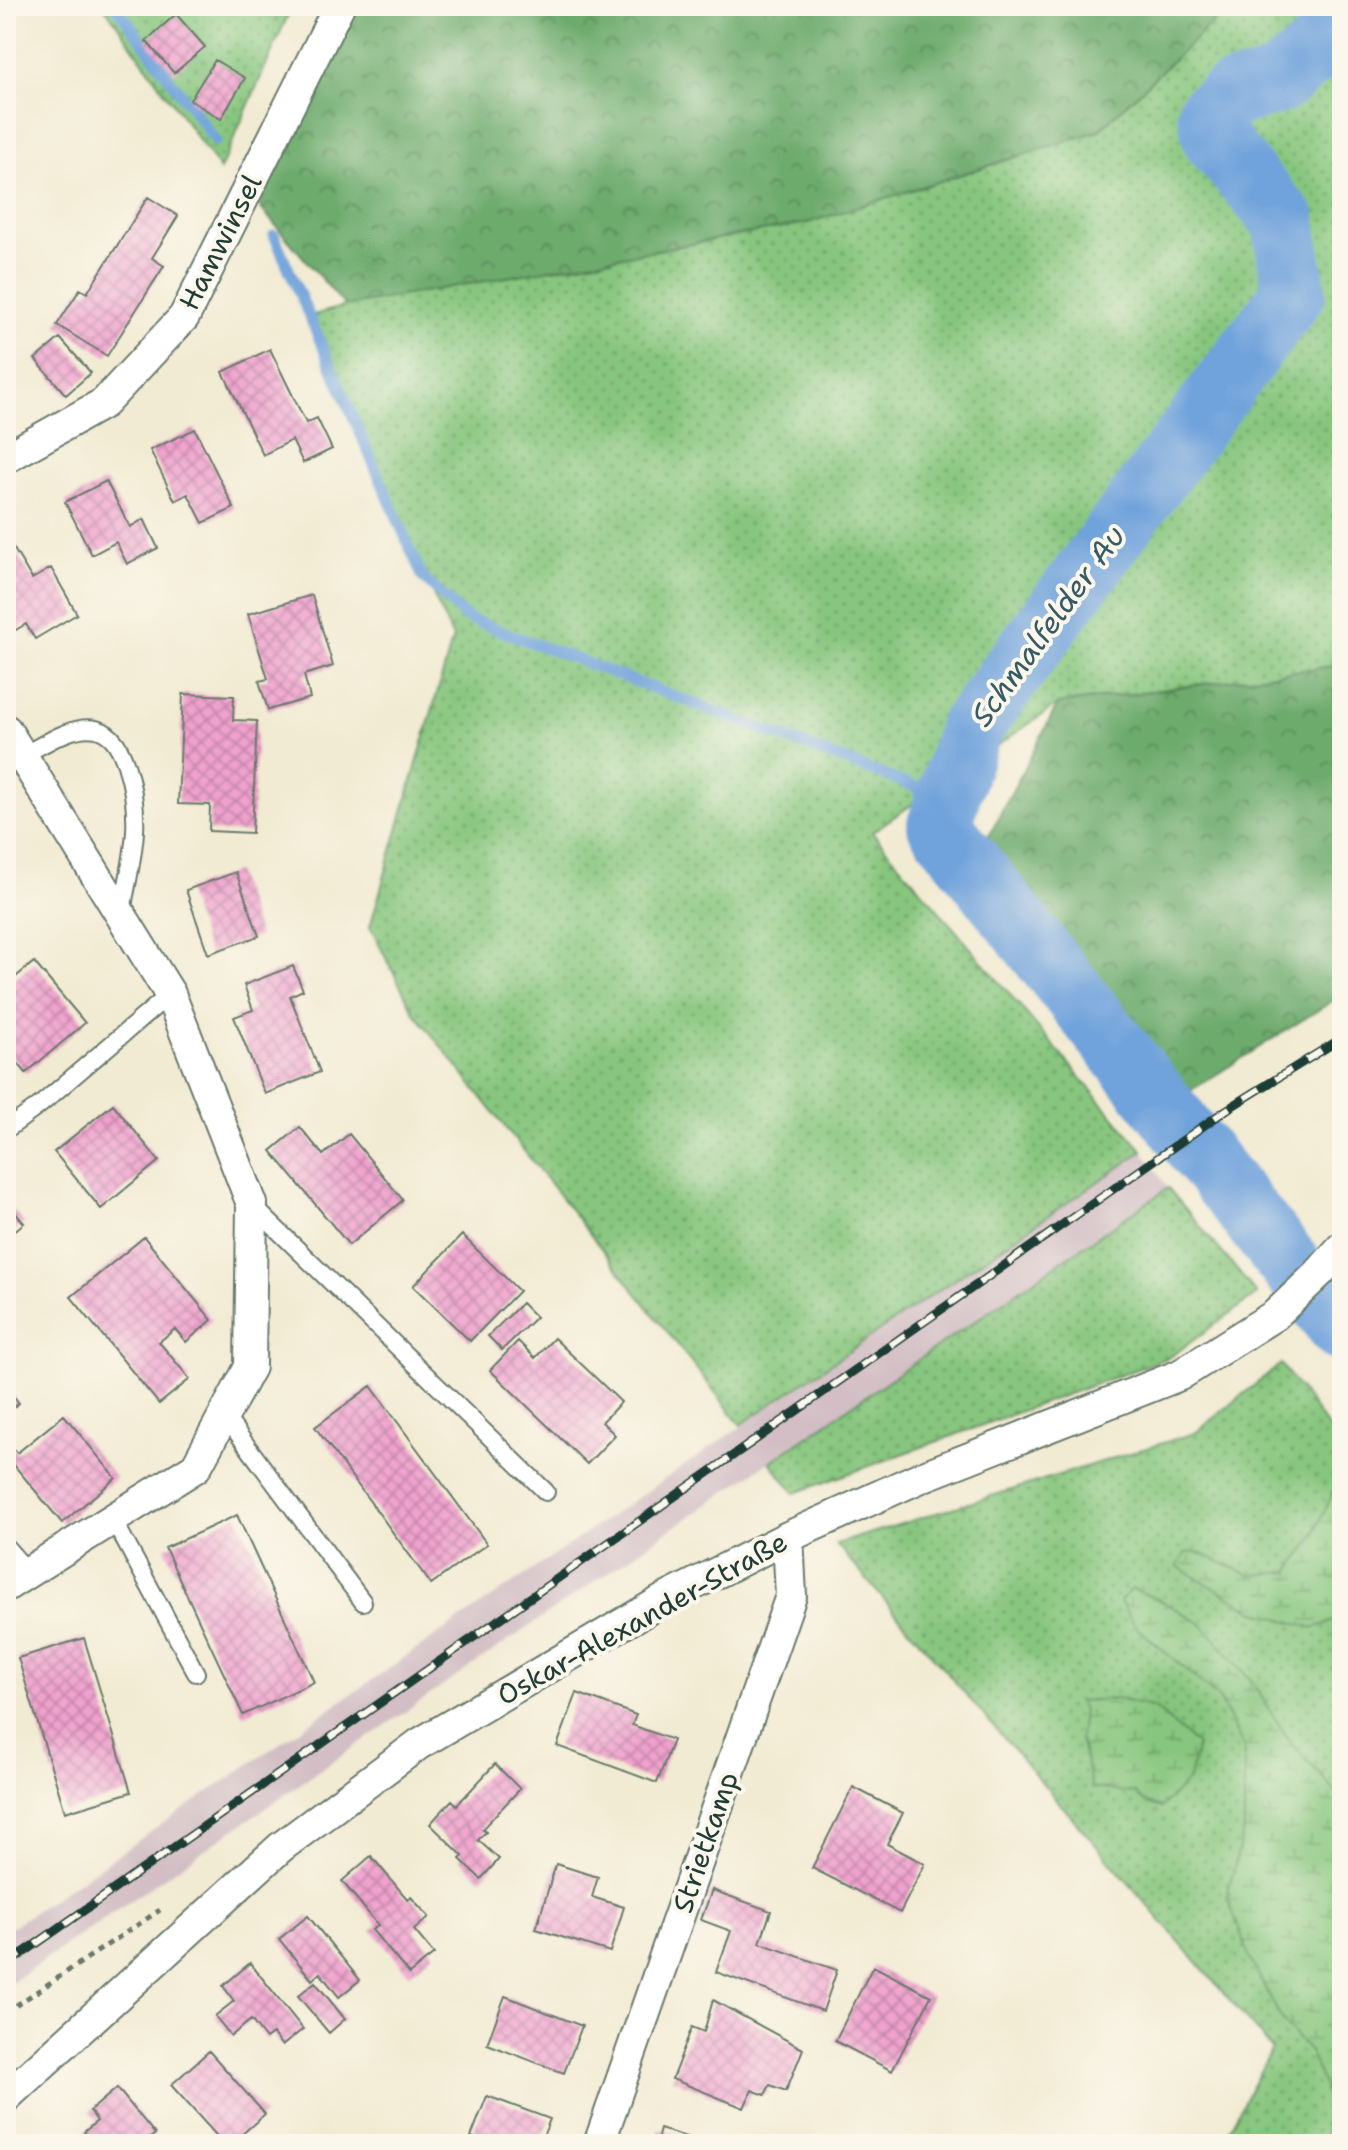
<svg xmlns="http://www.w3.org/2000/svg" width="1348" height="2150" viewBox="0 0 1348 2150" font-family="'Shantell Sans',sans-serif">
	<style>
		.railway { fill: #d2bec4 }
		.green { fill: url(#green-dots); stroke: #538259; stroke-width: 2 }
		.forest { fill: url(#forest-crowns); stroke: #467450; stroke-width: 2 }
		.wetland { fill: url(#wetland-marsh); stroke: #538259; stroke-width: 2 }
		.lines { fill: none; stroke-linecap: round; stroke-linejoin: round }
		.stream { stroke: #70a2db; stroke-width: 11 }
		.river { stroke: #70a2db; stroke-width: 64 }
		.building { fill: url(#building-cross-hatch) }
		.service-casing { stroke: #697a6c; stroke-width: 20 }
		.minor-casing { stroke: #697a6c; stroke-width: 34 }
		.path { stroke: #697a6c; stroke-width: 5; stroke-dasharray: 6 6; stroke-linecap: butt }
		.service { stroke: #fff; stroke-width: 16 }
		.minor { stroke: #fff; stroke-width: 30 }
		.rail-casing { stroke: #1f3d34; stroke-width: 9 }
		.rail { stroke: #fbf7ec; stroke-width: 6; stroke-dasharray: 18; stroke-linecap: butt }
		.labels { text-anchor: middle; stroke-width: 8; stroke-linejoin: round; paint-order: stroke }
		.street-label { font-size: 28px; fill: #1f3d34; stroke: #fbf7ec }
		.water-label { font-size: 30px; font-style: italic; fill: #375b66; stroke: #fbf7ec }
	</style>
	<defs>
		<pattern id="green-dots" width="8" height="8" patternUnits="userSpaceOnUse" patternTransform="scale(2)"><rect width="8" height="8" fill="#87c67e"/><path d="M2 2h.1M6 6h.1" fill="none" stroke="#6ea268" stroke-width="1.8" stroke-linecap="round"/></pattern>
		<pattern id="forest-crowns" width="20" height="18" patternUnits="userSpaceOnUse" patternTransform="scale(2)"><rect width="20" height="18" fill="#6dab6d"/><path d="M2 6a3 3 0 1 1 6 0M12 15a3 3 0 1 1 6 0" fill="none" stroke="#598c5a"/></pattern>
		<pattern id="wetland-marsh" width="20" height="14" patternUnits="userSpaceOnUse" patternTransform="scale(2)"><rect width="20" height="14" fill="#87c67e"/><path d="M1 5h8M5 5V1M11 12h8M15 12V8" fill="none" stroke="#6ea268"/></pattern>
		<pattern id="building-cross-hatch" width="8" height="8" patternUnits="userSpaceOnUse" patternTransform="scale(2)"><rect width="8" height="8" fill="#f0a2ce"/><path d="M0 0l8 8M0 8l8-8" fill="none" stroke="#c285a8"/></pattern>
	</defs>
	<rect width="100%" height="100%" fill="#fbf7ec"/>
	<filter id="ink" filterUnits="userSpaceOnUse"><feTurbulence type="fractalNoise" baseFrequency=".0125" numOctaves="2"/><feDisplacementMap in="SourceGraphic" scale="16" xChannelSelector="R" yChannelSelector="G"/><feConvolveMatrix kernelMatrix="1 2 1 2 8 2 1 2 1" color-interpolation-filters="sRGB"/></filter>
	<filter id="wash" filterUnits="userSpaceOnUse"><feTurbulence type="fractalNoise" baseFrequency=".006" numOctaves="4" result="noise"/><feDisplacementMap in="SourceGraphic" scale="32" xChannelSelector="R" yChannelSelector="G"/><feGaussianBlur stdDeviation="1.8" result="paint"/><feColorMatrix in="noise" values="0 0 0 0 0 0 0 0 0 0 0 0 0 0 0 0 0 1.4 0 .05"/><feComposite in="paint" operator="in"/></filter>
	<g filter="url(#wash)">
		<rect width="100%" height="100%" fill="#f2ebd3"/>
		<path class="railway" d="M1143 1151 1168 1188 6 1986V1931Z"/>
		<path class="green" d="M104 6H292L220 170Z
			M1230 6H1342V658L1333 666 1058 704 872 832 1143 1151 741 1425 414 1012 370 927 453 638 307 317 345 306 807 223 1098 131Z
			M1168 1188 1257 1294 1170 1357 795 1493 770 1462Z
			M1281 1364 1342 1446V2144H1221L1272 2049 836 1544 1195 1433Z"/>
		<path class="forest" d="M354 6H1230L1098 131 807 223 345 306 259 206Z
			M1342 658V995L1190 1091 986 841 1058 704 1333 666Z"/>
		<path class="wetland" d="M1342 1483V1618L1314 1628 1254 1611 1177 1566 1186 1553 1197 1552 1250 1575 1289 1572 1312 1539 1332 1495Z
			M1132 1589 1160 1600 1202 1624 1252 1681 1287 1738 1342 1799V2144H1326L1328 2098 1310 2053 1282 2020 1251 1961 1227 1896 1244 1827V1748L1219 1698 1135 1626 1120 1601Z
			M1117 1699 1155 1708 1197 1745 1189 1779 1161 1808 1143 1801 1135 1793 1092 1788 1080 1738 1083 1710 1078 1701Z"/>
		<g class="lines">
			<path class="stream" d="M116 6 216 141
				M274 235 423 578 467 618 947 799"/>
			<path class="river" d="M1342 30 1279 82 1230 96 1209 113 1215 140 1284 221 1294 292 970 729 939 825 1342 1330"/>
		</g>
		<g id="blocks">
			<path class="building" d="M176 14 205 47 174 73 146 41Z
				M215 60 245 78 221 119 190 100Z
				M148 197 178 216 152 258 164 266 107 356 57 325 80 289 87 293Z
				M60 338 91 373 66 395 35 359Z
				M270 349 306 423 317 418 332 449 303 463 292 440 263 455 223 372Z
				M195 429 234 508 203 523 188 494 175 501 150 450Z
				M106 481 130 527 144 519 158 548 127 564 116 542 92 555 65 502Z
				M8 539 32 579 51 568 77 614 35 639 26 624 7 635 6 633V541Z
				M312 595 333 666 304 675 310 698 268 710 259 681 268 679 248 614Z
				M183 694 234 696 233 720 257 721 252 833 209 831 210 805 178 804Z
				M236 872 259 936 208 954 186 890Z
				M34 962 85 1023 26 1073 6 1049V985Z
				M293 966 303 990 290 996 320 1072 265 1094 234 1017 253 1010 244 985Z
				M113 1104 159 1161 101 1209 54 1152Z
				M300 1127 323 1155 349 1134 403 1200 349 1245 271 1151Z
				M6 1202 24 1223 6 1238Z
				M462 1235 519 1291 470 1341 413 1286Z
				M144 1237 212 1320 186 1342 175 1329 159 1342 190 1379 159 1404 71 1297Z
				M522 1303 536 1317 502 1350 488 1336Z
				M554 1338 621 1402 602 1422 615 1435 587 1464 490 1370 518 1341 535 1358Z
				M371 1386 487 1544 431 1584 315 1427Z
				M6 1387 19 1403 6 1413Z
				M64 1415 116 1478 62 1523 9 1459 6 1462V1439L17 1453Z
				M237 1515 314 1682 243 1715 165 1548Z
				M84 1638 131 1792 65 1812 18 1658Z
				M577 1693 636 1715 632 1725 673 1740 657 1783 557 1746Z
				M495 1764 520 1789 482 1829 486 1832 478 1840 499 1859 481 1879 460 1859 463 1856 430 1824 452 1800 457 1805Z
				M853 1787 903 1813 887 1844 925 1864 900 1913 812 1868Z
				M371 1856 408 1900 411 1897 429 1917 414 1930 434 1954 409 1974 372 1930 378 1925 342 1881Z
				M556 1864 598 1877 592 1897 624 1907 610 1952 536 1929Z
				M712 1890 771 1911 760 1943 837 1970 823 2011 716 1972 731 1931 701 1920Z
				M308 1916 360 1980 339 1997 320 1973 312 1980 279 1939Z
				M250 1963 303 2029 282 2046 273 2034 266 2039 251 2020 231 2036 215 2016 234 2001 223 1986Z
				M873 1966 931 1996 892 2071 835 2041Z
				M315 1982 345 2019 329 2033 298 1996Z
				M505 1996 582 2026 564 2073 487 2044Z
				M713 2000 803 2049 786 2091 770 2085 765 2095 752 2090 744 2108 672 2079 692 2027 704 2032Z
				M209 2051 265 2114 231 2144H224L171 2085Z
				M117 2088 155 2134 143 2144H94L84 2132 97 2121 90 2111Z
				M487 2096 550 2119 540 2144H490L471 2137Z
				M660 2129 706 2143V2144H656Z"/>
		</g>
	</g>
	<g filter="url(#ink)">
		<use href="#blocks" fill-opacity="0" stroke="#697a6c" stroke-width="2"/>
		<g class="lines">
			<defs>
				<path id="service" d="M22 756C43 745 72 724 96 729 114 733 121 751 126 765 144 820 132 857 122 911
					M6 1126 10 1127 40 1105 170 994
					M253 1206 546 1492
					M224 1415 363 1602
					M113 1519 196 1673
					M6 1547 28 1572"/>
				<path id="minor" d="M6 458 104 403 184 317 339 6
					M6 730 170 994 252 1204 250 1367 196 1467 6 1586
					M6 2097 281 1847 419 1744 665 1599 788 1537 921 1477 1180 1375 1275 1315 1319 1273 1342 1247
					M599 2144 791 1596 788 1537"/>
			</defs>
			<use href="#service" class="service-casing"/>
			<use href="#minor" class="minor-casing"/>
			<path class="path" d="M6 2012 160 1910"/>
			<use href="#service" class="service"/>
			<use href="#minor" class="minor"/>
			<defs>
				<path id="rail" d="M6 1965 1226 1110 1342 1038"/>
			</defs>
			<use href="#rail" class="rail-casing"/>
			<use href="#rail" class="rail"/>
		</g>
	</g>
	<g class="labels">
		<g class="street-label">
			<text transform="translate(220 242) rotate(-63)" y="10">Hamwinsel</text>
			<text transform="translate(642 1618) rotate(-29)" y="10">Oskar-Alexander-Straße</text>
			<text transform="translate(705 1842) rotate(-71)" y="10">Strietkamp</text>
		</g>
		<g class="water-label">
			<text transform="translate(1048 626) rotate(-54)" y="10">Schmalfelder Au</text>
		</g>
	</g>
	<rect width="1348" height="2150" fill="none" stroke="#fbf7ec" stroke-width="32"/>
</svg>
